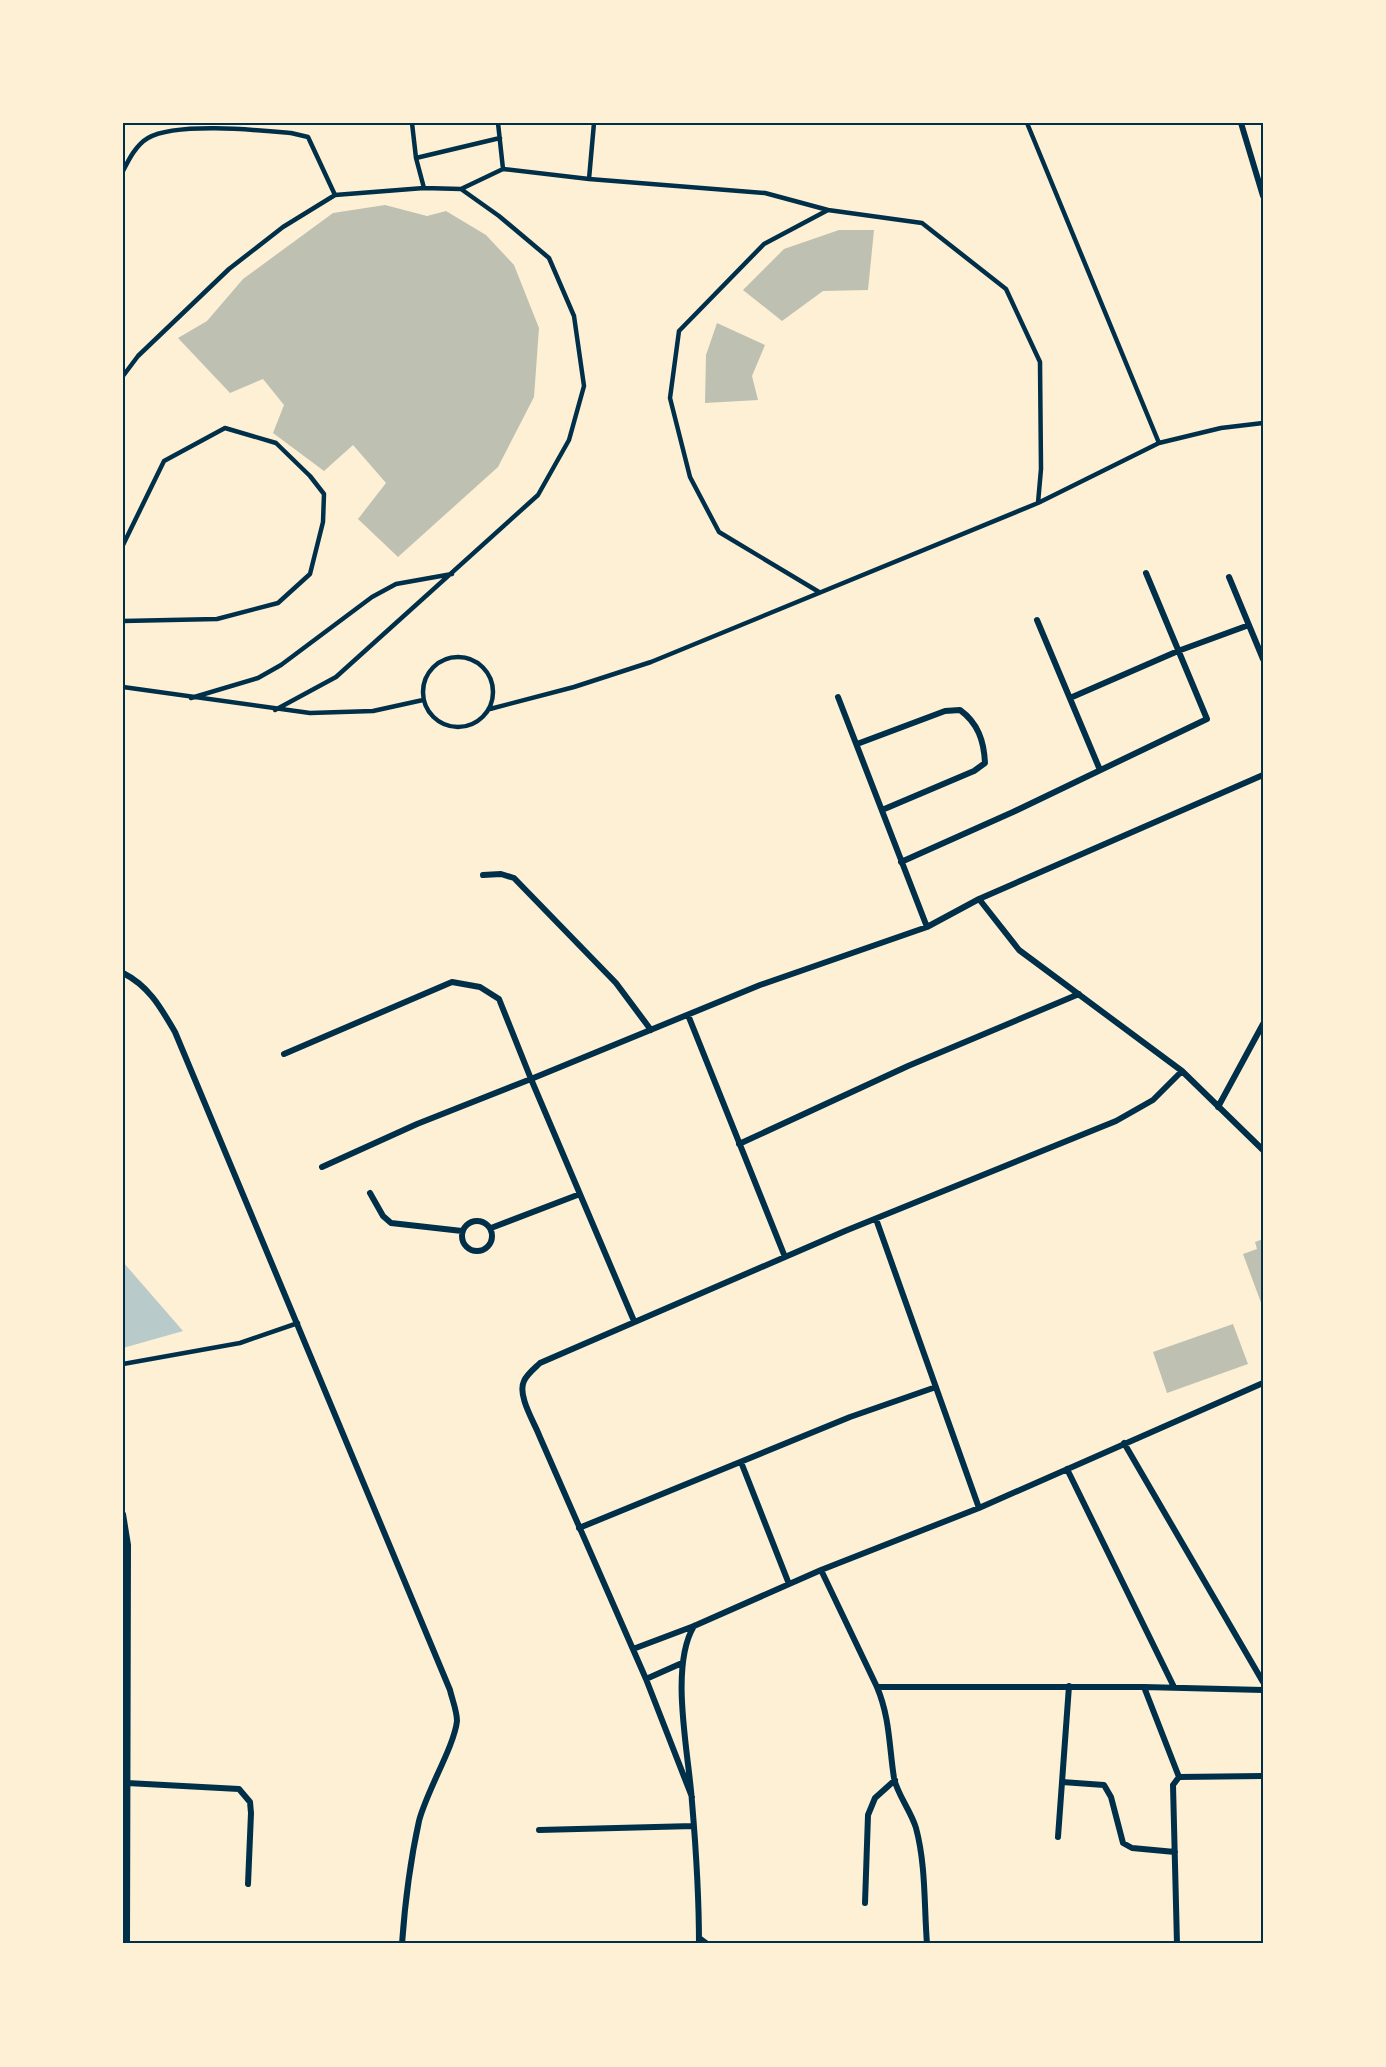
<svg xmlns="http://www.w3.org/2000/svg" width="1386" height="2067" viewBox="0 0 1386 2067" font-family="'Alegreya Sans',sans-serif">
	<style>
		.green { fill: #b9caca }
		.building { fill: #bec0b2 }
		.lines { fill: none; stroke-linecap: round; stroke-linejoin: round }
		.service { stroke: #003049; stroke-width: 4.5 }
		.minor { stroke: #003049; stroke-width: 6 }
		.neatline { fill: none; stroke: #003049; stroke-width: 2 }
	</style>
	<rect width="100%" height="100%" fill="#fdf0d5"/>
	<path class="green" d="M123 1262 183 1331 123 1348Z"/>
	<path class="building" d="M385 205 427 216 446 211 486 235 514 265 539 328 534 397 498 467 398 557 358 519 386 483 353 445 324 471 273 433 284 405 263 379 230 393 178 338 207 321 243 279 333 213Z
		M839 230H874L868 290 823 291 782 321 743 290 784 249Z
		M717 323 765 345 752 376 758 400 705 403 706 355Z
		M1263 1239V1308L1243 1254 1257 1249 1255 1242Z
		M1233 1324 1248 1364 1167 1393 1153 1352Z"/>
	<g class="lines">
		<path class="service" d="M412 123 416 158 424 188
			M498 123 503 169
			M1027 123 1159 443
			M416 158 500 138
			M123 171C129 159 136 145 148 138 176 122 258 130 291 133L308 137 335 195
			M589 179 594 123
			M461 189 503 169 589 179 765 193 828 210
			M123 376 138 356 229 269 283 227 335 195 424 188 461 189 499 216 549 258 574 316 584 386 569 440 538 495 336 677 275 710
			M123 545 164 461 225 428 276 443 310 476 324 494 323 522 310 574 278 603 217 619 123 621
			M819 592 719 532 690 477 670 398 679 331 764 244 828 210 922 223 1006 289 1040 362 1041 469 1038 503
			M423 692a35 35 0 1 1 70 0a35 35 0 1 1-70 0Z
			M123 687 310 713 373 711 423 700
			M191 698 258 678 281 665 372 597 396 584 452 574
			M490 709 574 687 651 662 1038 503 1159 443 1221 428 1263 423
			M123 1364 240 1343 298 1323"/>
		<path class="minor" d="M1241 123 1263 196
			M1229 577 1263 659
			M1037 620 1100 770
			M838 697 927 927
			M1070 698 1178 651 1249 625
			M857 744 945 711 960 710C978 723 984 741 985 763L974 771 882 810
			M901 862 1013 812 1207 719 1146 573
			M483 875 501 874 514 878 616 983 651 1030
			M979 899 1019 950 1182 1071 1263 1150
			M123 973C149 986 161 1008 175 1032L450 1690C452 1699 457 1711 457 1721 454 1747 427 1790 419 1821 410 1862 405 1902 402 1944
			M688 1015 785 1257
			M284 1054 452 982 480 987 499 999 531 1079 417 1124 322 1167
			M1218 1107 1263 1024
			M739 1144 908 1066 1079 994
			M370 1193 383 1216 391 1223 462 1231
			M876 1219 979 1508
			M462 1236a15 15 0 1 1 30 0a15 15 0 1 1-30 0Z
			M491 1228 580 1194
			M634 1321 531 1079 760 985 927 927 979 899 1263 775
			M1124 1443 1263 1682
			M741 1462 789 1584
			M1067 1469 1174 1687
			M123 1514 128 1545 127 1944
			M579 1528 850 1417 936 1387
			M821 1570 877 1687H1144L1263 1690
			M694 1626C669 1667 689 1755 692 1802 696 1849 699 1897 699 1944
			M633 1649 694 1626 821 1570 979 1508 1263 1383
			M646 1679 682 1663
			M877 1687C890 1718 889 1746 894 1778 897 1794 911 1811 916 1828 926 1865 924 1906 927 1944
			M1144 1687 1179 1777
			M1062 1782 1104 1785 1111 1797 1123 1843 1132 1848 1175 1852
			M127 1783 239 1789 250 1802 251 1813 248 1884
			M692 1797 646 1679 539 1435C534 1422 517 1395 524 1381 527 1374 535 1368 540 1363L845 1231 1116 1121 1153 1100 1182 1071
			M539 1830 694 1826
			M1058 1837 1069 1686
			M865 1903 868 1815 875 1798 895 1780
			M699 1938 707 1944
			M1177 1944 1173 1785 1179 1777 1263 1776"/>
	</g>
	<rect width="1386" height="2067" fill="none" stroke="#fdf0d5" stroke-width="249"/>
	<rect x="124" y="124" width="1138" height="1818" class="neatline"/>
</svg>
